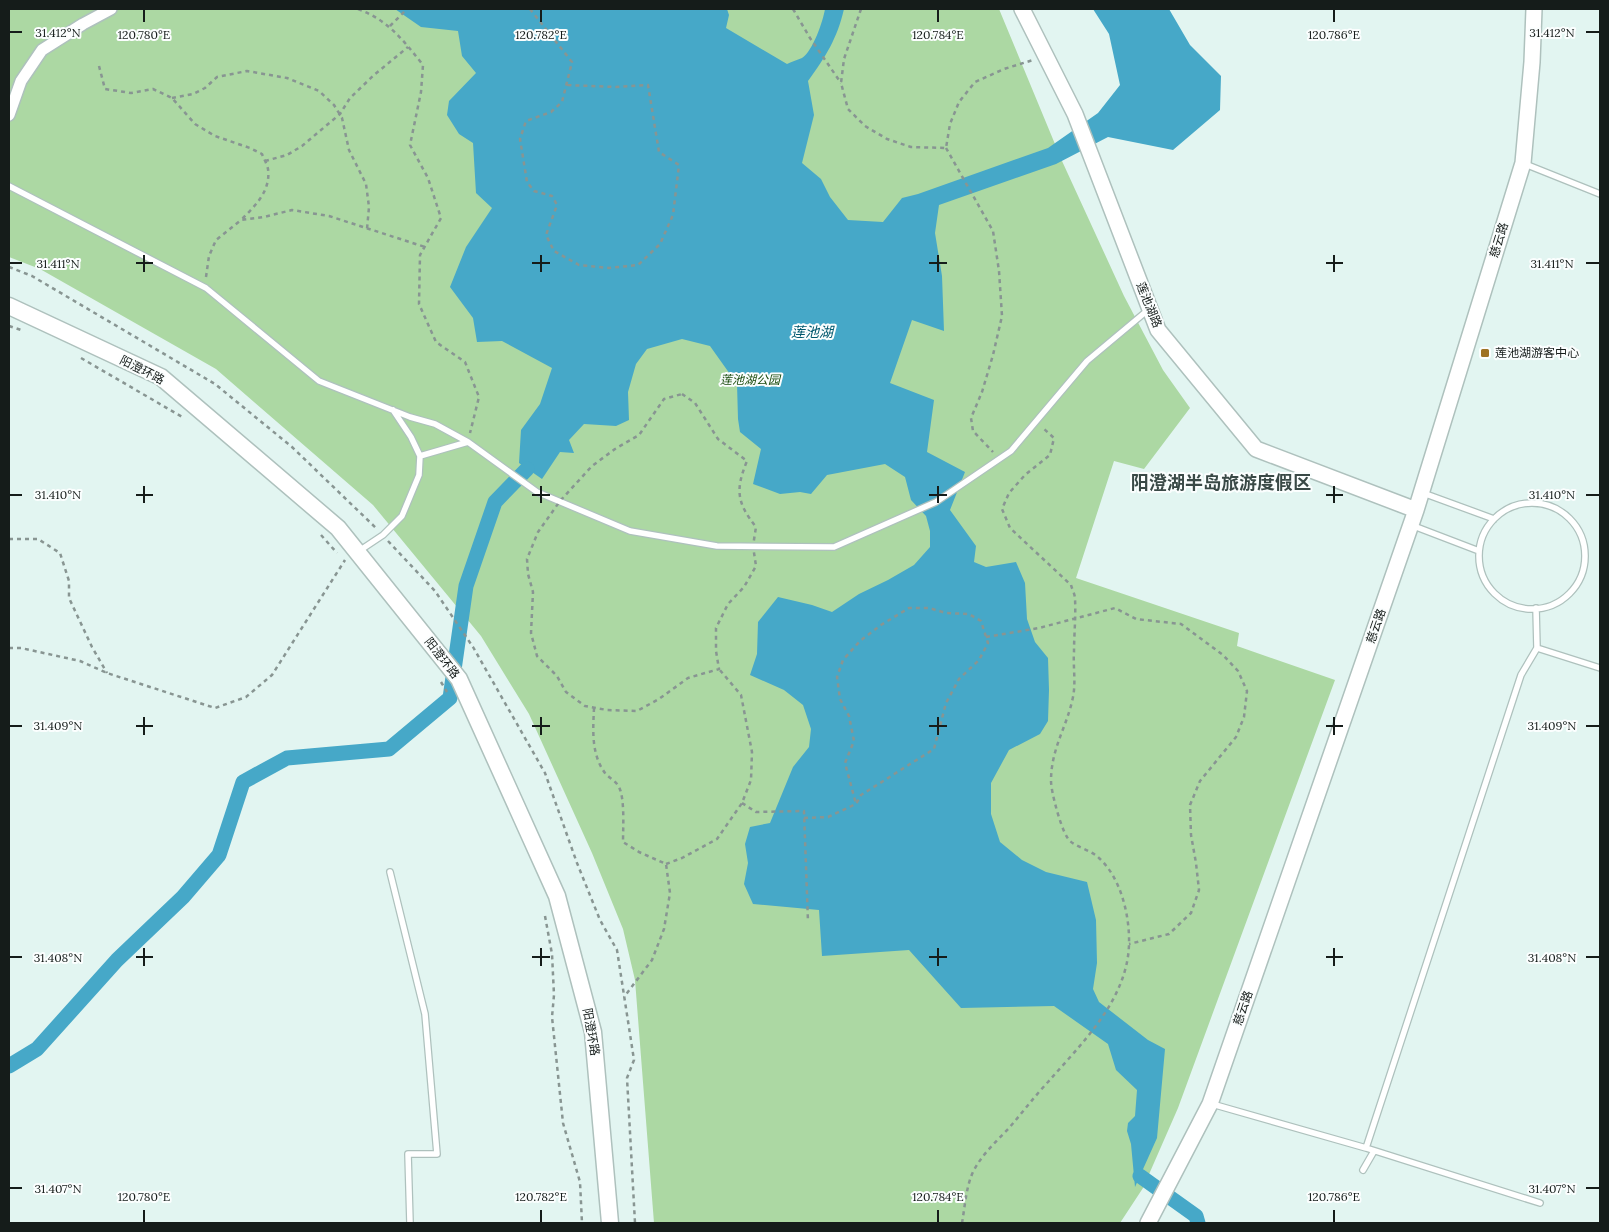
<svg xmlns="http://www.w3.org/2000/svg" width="1609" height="1232" viewBox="0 0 1609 1232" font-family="Lora,'Noto Sans SC',serif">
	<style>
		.green { fill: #acd8a3 }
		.water { fill: #46a8c8 }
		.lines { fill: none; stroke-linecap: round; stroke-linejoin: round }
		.canal { stroke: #46a8c8; stroke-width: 15 }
		.service-casing { stroke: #aec1bd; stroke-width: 8 }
		.minor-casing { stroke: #aec1bd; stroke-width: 14 }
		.tertiary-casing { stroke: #aec1bd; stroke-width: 18 }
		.secondary-casing { stroke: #aec1bd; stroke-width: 19 }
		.path { stroke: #889592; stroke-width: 2.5; stroke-dasharray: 4 4; stroke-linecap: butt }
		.service { stroke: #fff; stroke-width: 5.5 }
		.minor { stroke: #fff; stroke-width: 11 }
		.tertiary { stroke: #fff; stroke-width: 15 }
		.secondary { stroke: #fff; stroke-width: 16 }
		.ticks { fill: none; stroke: #151c1a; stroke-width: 2 }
		.poi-dot { fill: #9e7222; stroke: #fbfefe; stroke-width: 2 }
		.labels { text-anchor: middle; stroke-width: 4; stroke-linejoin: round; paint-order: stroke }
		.street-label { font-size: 12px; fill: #151c1a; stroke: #fbfefe }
		.poi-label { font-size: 12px; fill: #151c1a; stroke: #fbfefe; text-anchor: start }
		.park-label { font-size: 12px; font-style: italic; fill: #194a0c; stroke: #fbfefe }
		.water-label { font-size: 14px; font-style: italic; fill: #00576d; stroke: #fbfefe }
		.district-label { font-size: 18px; font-weight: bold; fill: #394946; stroke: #fbfefe }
		.ticks-label { font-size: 12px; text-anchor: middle; fill: #151c1a; stroke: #fbfefe; stroke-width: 4; stroke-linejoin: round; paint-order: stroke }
	</style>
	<rect width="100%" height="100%" fill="#e2f5f1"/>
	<path class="green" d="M9 9H999L1062 161 1124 296 1163 370 1190 408 1144 469 1114 461 1076 578 1239 633 1237 646 1335 680 1178 1108 1143 1188 1120 1223H654L635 980 623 929 592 853 529 714 481 636 373 505 216 369 40 269 9 257Z"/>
	<path class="water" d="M395 9H727L729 15 726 28 787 64C791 62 797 60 802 58 813 51 823 21 825 9H844C837 39 826 56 808 81L814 115 802 163 821 179 830 197 848 220 883 222 902 198 918 194 1048 148 1098 113 1120 85 1109 34 1093 9H1169L1190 45 1221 76 1220 110 1173 150 1108 137 1056 164 939 205 935 233 942 276 944 331 912 320 890 383 934 400 927 452 965 472 950 510 976 546 974 562 986 567 1016 562 1025 583 1027 619 1035 642 1048 658 1049 690 1048 721 1040 734 1009 750 991 783V814L1000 842 1022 860 1046 872 1087 882 1096 920 1097 963 1093 989 1099 1002 1148 1040 1165 1049 1157 1138 1135 1187 1131 1144 1127 1131 1128 1123 1135 1116 1137 1090 1116 1070 1108 1044 1054 1006 961 1008 909 950 822 956 819 910 753 904 744 884 748 863 745 844 750 827 770 823 793 767 809 747 811 729 803 705 784 690 750 675 757 654 758 622 778 597 812 605 832 612 859 594 888 580 914 565 930 547V531L926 516 911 500 905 477 885 464 827 475 811 494 800 492 780 494 753 484 761 449 740 432 738 419 737 384 710 346 682 339 647 349 636 364 628 392 629 420 616 426 584 424 569 440 574 453 560 452 542 479 519 463 521 430 540 404 552 368 502 341 477 342 473 318 450 287 466 247 492 208 476 193 473 143 459 134 447 115 449 101 476 73 462 56 458 31 421 27Z"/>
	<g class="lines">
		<path class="canal" d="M9 1066 37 1049 117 960 183 897 219 855 243 782 287 758 389 749 450 698 466 586 495 502 527 469
			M1140 1176 1196 1216 1198 1223"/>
		<defs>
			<path id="service" d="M1525 164 1600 194
				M9 186 206 288 319 381 410 417 435 424 468 442 537 492 630 531 717 546 834 547 936 502 1011 451 1087 361 1148 310
				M420 456 468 442
				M1423 493 1494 519
				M1479 556a53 53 0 1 1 106 0a53 53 0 1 1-106 0Z
				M1411 525 1479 551
				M359 551 383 535 402 516 419 475 420 456 411 437 393 410
				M1536 608 1537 648 1600 668
				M390 872 425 1014 437 1154H408L410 1223
				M1212 1104 1366 1148 1540 1203
				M1366 1148 1521 675 1537 648
				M1363 1170 1374 1151"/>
			<path id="minor" d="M9 115 21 81 42 50 83 24 111 9"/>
			<path id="tertiary" d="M1022 9 1075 114 1158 330 1256 449 1416 510
				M1148 1223 1210 1104 1416 510 1523 163 1532 62 1534 9"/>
			<path id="secondary" d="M9 306 161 377 338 528 459 679 557 896 593 1032 610 1223"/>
		</defs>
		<use href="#service" class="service-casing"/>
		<use href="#minor" class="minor-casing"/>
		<use href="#tertiary" class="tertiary-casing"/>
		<use href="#secondary" class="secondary-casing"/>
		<path class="path" d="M358 9C388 20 404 41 423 65L421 92 410 145 428 178 441 218 420 255 419 304 436 342 465 362 479 397 470 433
			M530 9 572 62 562 102 551 112 526 121 520 139 527 182 534 191 552 196 557 205 546 235 554 251 579 265 609 268 638 265 660 244 673 215 679 165 659 152 648 85 616 87 566 85
			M793 9 810 38 841 83
			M861 9 844 59 841 83 848 109 865 126 887 139 911 147 946 148 950 124 959 102 975 82 1004 69 1033 60
			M390 26 407 9
			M99 66 105 89 131 93 153 89 172 98 195 124 215 136 250 148 262 154C264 159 267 164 268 169 271 191 255 206 241 220
			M172 98 193 94 205 88 217 77 247 71 287 78 319 91 334 105 342 118 349 150 366 184 369 207 367 229
			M946 148 993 231 999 271 1002 316 993 355 982 392 971 418 973 431 993 452
			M265 161 287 155 302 146 340 114 350 98 374 75 408 47
			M9 267 32 276 215 384 292 447 376 528
			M206 277 209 256 216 240 241 220 264 217 292 210 329 216 425 247
			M9 326 24 331
			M81 358 184 418
			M682 394 695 403 718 439 747 461C735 490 737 503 756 527L753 546 756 566 744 587 728 604 716 628V651L719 669 688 678 659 699 637 711 607 710 585 706 566 692 557 676 537 656 531 633 533 592 528 574 527 559 538 532 560 501 592 466 615 449 639 435 664 399Z
			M321 535 337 553
			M9 539H38L60 553 69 581V598L92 647 107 673
			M388 541 435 591 473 647 545 773 577 863 600 920 617 950 634 1060 627 1078 635 1223
			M986 637 1039 628 1115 608 1136 619 1181 624 1223 655 1238 671 1247 691 1244 717 1236 737 1200 781 1190 805 1191 835 1196 863 1199 890 1191 913 1169 934 1129 944
			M9 648H21L80 661 107 673 215 708 246 697 272 675 345 560
			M441 682 447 692
			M594 708C593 730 591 754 605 773 609 778 616 781 619 787 625 799 623 828 623 842L639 852 666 864 670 893 664 929 652 960 624 997
			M742 803 756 812 804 811 808 922
			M804 818 828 817 856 804 861 795 934 749 946 703 959 679 979 660 988 643 981 621 969 614 946 613 929 608H909L881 625 860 641 843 660 837 677 840 699 849 716 854 741 845 763 856 804
			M666 864 682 858 717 839 742 803 751 780 752 752 741 695 719 669
			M545 916 552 954 554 995 552 1017 563 1123 580 1182 582 1223
			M962 1223C965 1206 966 1187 973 1172 982 1154 996 1142 1009 1128 1022 1113 1034 1097 1048 1082 1082 1043 1127 1000 1129 945 1130 916 1121 878 1099 858 1091 850 1078 848 1070 841 1062 834 1051 792 1051 781 1051 748 1067 727 1073 697 1076 682 1073 667 1074 652 1074 635 1076 616 1075 599 1075 594 1072 589 1071 585L1010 528 1002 509 1009 493 1025 475 1050 455 1054 438 1043 428"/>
		<use href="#service" class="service"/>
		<use href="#minor" class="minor"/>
		<use href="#tertiary" class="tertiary"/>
		<use href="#secondary" class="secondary"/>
	</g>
	<path class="ticks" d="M144 10V22M541 10V22M938 10V22M1334 10V22M10 32H22M1586 32H1599M144 255V272M541 255V272M938 255V272M1334 255V272M10 263H22M136 263H153M532 263H550M929 263H947M1326 263H1343M1586 263H1599M144 486V503M541 486V503M938 486V503M1334 486V503M10 495H22M136 495H153M532 495H550M929 495H947M1326 495H1343M1586 495H1599M144 717V735M541 717V735M938 717V735M1334 717V735M10 726H22M136 726H153M532 726H550M929 726H947M1326 726H1343M1586 726H1599M144 948V966M541 948V966M938 948V966M1334 948V966M10 957H22M136 957H153M532 957H550M929 957H947M1326 957H1343M1586 957H1599M10 1188H22M1586 1188H1599M144 1210V1222M541 1210V1222M938 1210V1222M1334 1210V1222"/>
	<rect class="poi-dot" x="1480" y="348" width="10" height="10" rx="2.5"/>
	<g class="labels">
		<g class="street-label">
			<text transform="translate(1499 240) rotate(-73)" y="4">慈云路</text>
			<text transform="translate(1149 305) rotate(68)" y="4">莲池湖路</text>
			<text transform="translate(142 370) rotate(27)" y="4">阳澄环路</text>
			<text transform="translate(1376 626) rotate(-71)" y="4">慈云路</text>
			<text transform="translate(442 658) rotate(52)" y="4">阳澄环路</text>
			<text transform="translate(1243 1008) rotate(-71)" y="4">慈云路</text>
			<text transform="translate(591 1032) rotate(80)" y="4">阳澄环路</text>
		</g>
		<g class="poi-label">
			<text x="1495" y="357">莲池湖游客中心</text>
		</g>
		<g class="park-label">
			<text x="750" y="384">莲池湖公园</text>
		</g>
		<g class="water-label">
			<text x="812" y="337">莲池湖</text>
		</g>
		<g class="district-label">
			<text x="1221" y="489">阳澄湖半岛旅游度假区</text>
		</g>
	</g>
	<g class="ticks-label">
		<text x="58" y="37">31.412°N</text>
		<text x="1552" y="37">31.412°N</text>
		<text x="144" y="39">120.780°E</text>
		<text x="541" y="39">120.782°E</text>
		<text x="938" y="39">120.784°E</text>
		<text x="1334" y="39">120.786°E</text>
		<text x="58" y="268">31.411°N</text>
		<text x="1552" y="268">31.411°N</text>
		<text x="58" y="499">31.410°N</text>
		<text x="1552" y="499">31.410°N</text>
		<text x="58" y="730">31.409°N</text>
		<text x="1552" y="730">31.409°N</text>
		<text x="58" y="962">31.408°N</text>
		<text x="1552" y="962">31.408°N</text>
		<text x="58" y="1193">31.407°N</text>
		<text x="1552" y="1193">31.407°N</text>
		<text x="144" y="1201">120.780°E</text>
		<text x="541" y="1201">120.782°E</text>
		<text x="938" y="1201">120.784°E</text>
		<text x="1334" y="1201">120.786°E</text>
	</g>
	<rect width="1609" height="1232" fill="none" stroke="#151c1a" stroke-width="20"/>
</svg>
